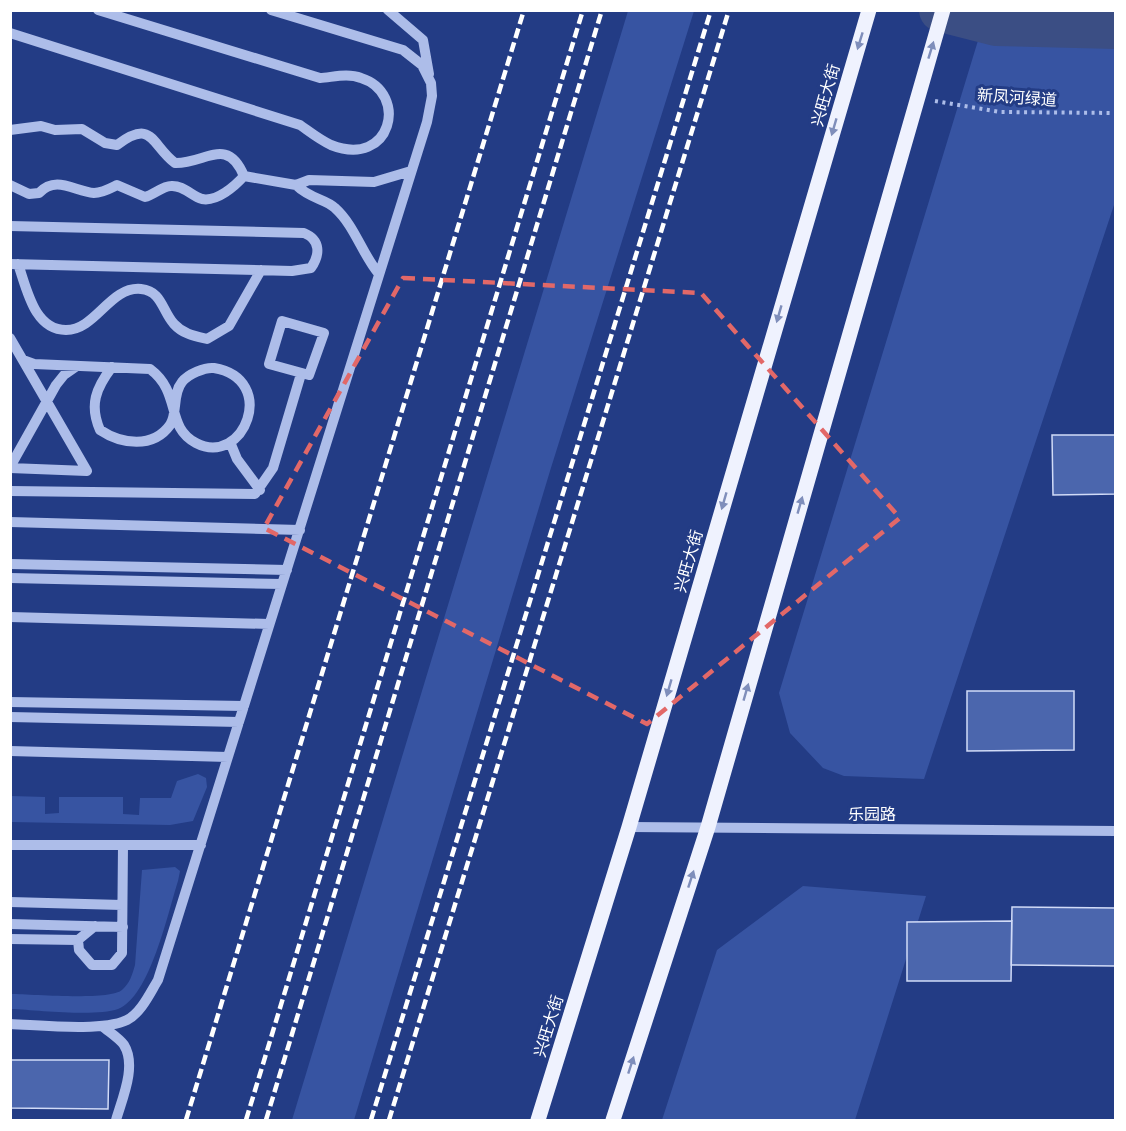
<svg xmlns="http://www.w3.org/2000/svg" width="1126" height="1131" viewBox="0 0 1126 1131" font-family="'Golos Text','Noto Sans SC',sans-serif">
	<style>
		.green { fill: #3754a2 }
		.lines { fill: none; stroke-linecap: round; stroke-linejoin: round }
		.river { stroke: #3b4e84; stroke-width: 44 }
		.building { fill: #4b66ad; stroke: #d1dbf7; stroke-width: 1.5 }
		.path { stroke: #adbde9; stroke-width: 4; stroke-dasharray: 3 4.5; stroke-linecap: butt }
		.minor { stroke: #adbde9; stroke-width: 10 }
		.major { stroke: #eff2fe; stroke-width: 15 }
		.rail { stroke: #fff; stroke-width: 4.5; stroke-dasharray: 10 4.5; stroke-linecap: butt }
		.oneway { fill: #7f8ebb }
		.marked { fill: none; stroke: #e26868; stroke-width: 4.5; stroke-dasharray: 12 8; stroke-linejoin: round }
		.labels { text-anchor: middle; stroke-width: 6; stroke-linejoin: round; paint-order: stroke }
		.street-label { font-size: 16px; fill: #fff; stroke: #233c85 }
	</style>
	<rect width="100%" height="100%" fill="#233c85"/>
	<path class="green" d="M628 11H694L550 471 354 1120H292Z
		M987 11H1115V202L924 779 844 776 823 768 790 733 779 693Z
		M198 774 206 778 207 787 193 821 170 825 11 822V796L45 797V814L59 813V797H123V814L139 815 140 798H171L177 781Z
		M175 867 180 871 178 881C168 912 150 997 118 1009 95 1017 37 1010 11 1009V994C31 994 109 1001 122 990 130 983 132 975 135 965L142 870Z
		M803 886 926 896 855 1120H662L717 950Z"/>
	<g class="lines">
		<path class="river" d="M941 10 996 24 1116 27"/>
	</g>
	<path class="building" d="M1052 435H1116V494L1053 495Z
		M967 691H1074V750L967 751Z
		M1012 907 1116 908V966L1011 965Z
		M1012 921 1011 981H907V922Z
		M10 1060H109L108 1109 10 1108Z"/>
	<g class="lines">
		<path class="path" d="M935 101 1000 112 1116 113"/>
		<path class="minor" d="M388 10 423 40 429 74
			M10 33 300 125C310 132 320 140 331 145 392 169 409 93 361 78 348 73 334 77 320 78L98 10
			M10 130 41 126 55 130 82 129 105 143 117 145C153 118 151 145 175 163 205 164 227 135 244 176
			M244 176 296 185 309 180 374 182 411 171
			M10 185 29 194 39 193C56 175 74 191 94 193 102 193 109 189 117 185L145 197C153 195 163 186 171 186 183 185 192 196 202 199 217 202 235 186 244 176
			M296 185C310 199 326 199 335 208 355 226 362 254 379 274
			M10 226 304 233C321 240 320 255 311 268L292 271 10 264
			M18 264C27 289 34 330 66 330 96 330 110 286 141 289 162 291 162 311 174 324 183 334 194 336 207 339L229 326 261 270
			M282 321 324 333 309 375 269 364Z
			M10 338 87 471 10 468
			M23 360 34 364 150 369C182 393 165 427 196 443 244 468 279 379 214 368 205 367 188 374 182 382 172 394 178 413 170 425 153 449 121 444 100 430 89 405 96 388 112 367
			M230 442 237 459 260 490
			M10 467 56 385 64 375 77 366
			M10 491 255 494 273 468 301 374
			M10 522 300 530
			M10 564 287 570
			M10 578 282 584
			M10 617 269 624
			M10 702 244 706
			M10 717 239 722
			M10 751 228 757
			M629 827 1116 831
			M10 845H201
			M10 902 122 905
			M10 924 123 927
			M95 926 78 940 79 950 92 965H112L122 953 123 845
			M10 939 78 940
			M10 1024C39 1025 103 1032 127 1020 141 1013 150 993 158 980L427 122 432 96 431 83 422 65 403 50 271 10
			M102 1026C109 1032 119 1038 124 1045 137 1066 122 1099 116 1120"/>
		<path class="major" d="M538 1120 629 827 869 10
			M613 1120 708 827 943 10"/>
		<path class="rail" d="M186 1120 524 10
			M246 1120 583 10
			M266 1120 602 10
			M371 1120 711 10
			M389 1120 729 10"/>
	</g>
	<defs><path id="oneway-solid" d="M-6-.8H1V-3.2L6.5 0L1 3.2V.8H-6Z" transform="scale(1.5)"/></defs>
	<g class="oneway">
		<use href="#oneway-solid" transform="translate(860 41) rotate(107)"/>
		<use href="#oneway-solid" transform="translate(931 50) rotate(-73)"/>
		<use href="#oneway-solid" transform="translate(834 127) rotate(106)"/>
		<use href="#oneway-solid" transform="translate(779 314) rotate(106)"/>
		<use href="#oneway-solid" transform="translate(724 501) rotate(106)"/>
		<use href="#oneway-solid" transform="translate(800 505) rotate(-74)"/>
		<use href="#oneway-solid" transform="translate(669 688) rotate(106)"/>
		<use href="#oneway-solid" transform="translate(746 692) rotate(-74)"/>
		<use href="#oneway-solid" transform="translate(691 879) rotate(-72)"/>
		<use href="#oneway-solid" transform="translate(631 1065) rotate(-72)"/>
	</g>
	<path class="marked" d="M403 278 701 293 900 518 647 724 264 528Z"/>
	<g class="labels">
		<g class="street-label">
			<text transform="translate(825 95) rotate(-74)" y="6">兴旺大街</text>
			<text transform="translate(1017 97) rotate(4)" y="6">新凤河绿道</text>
			<text transform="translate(688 561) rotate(-74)" y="6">兴旺大街</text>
			<text x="872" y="820">乐园路</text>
			<text transform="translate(548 1026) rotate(-73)" y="6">兴旺大街</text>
		</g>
	</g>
	<rect width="1126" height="1131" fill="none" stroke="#ffffff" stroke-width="24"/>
</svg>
